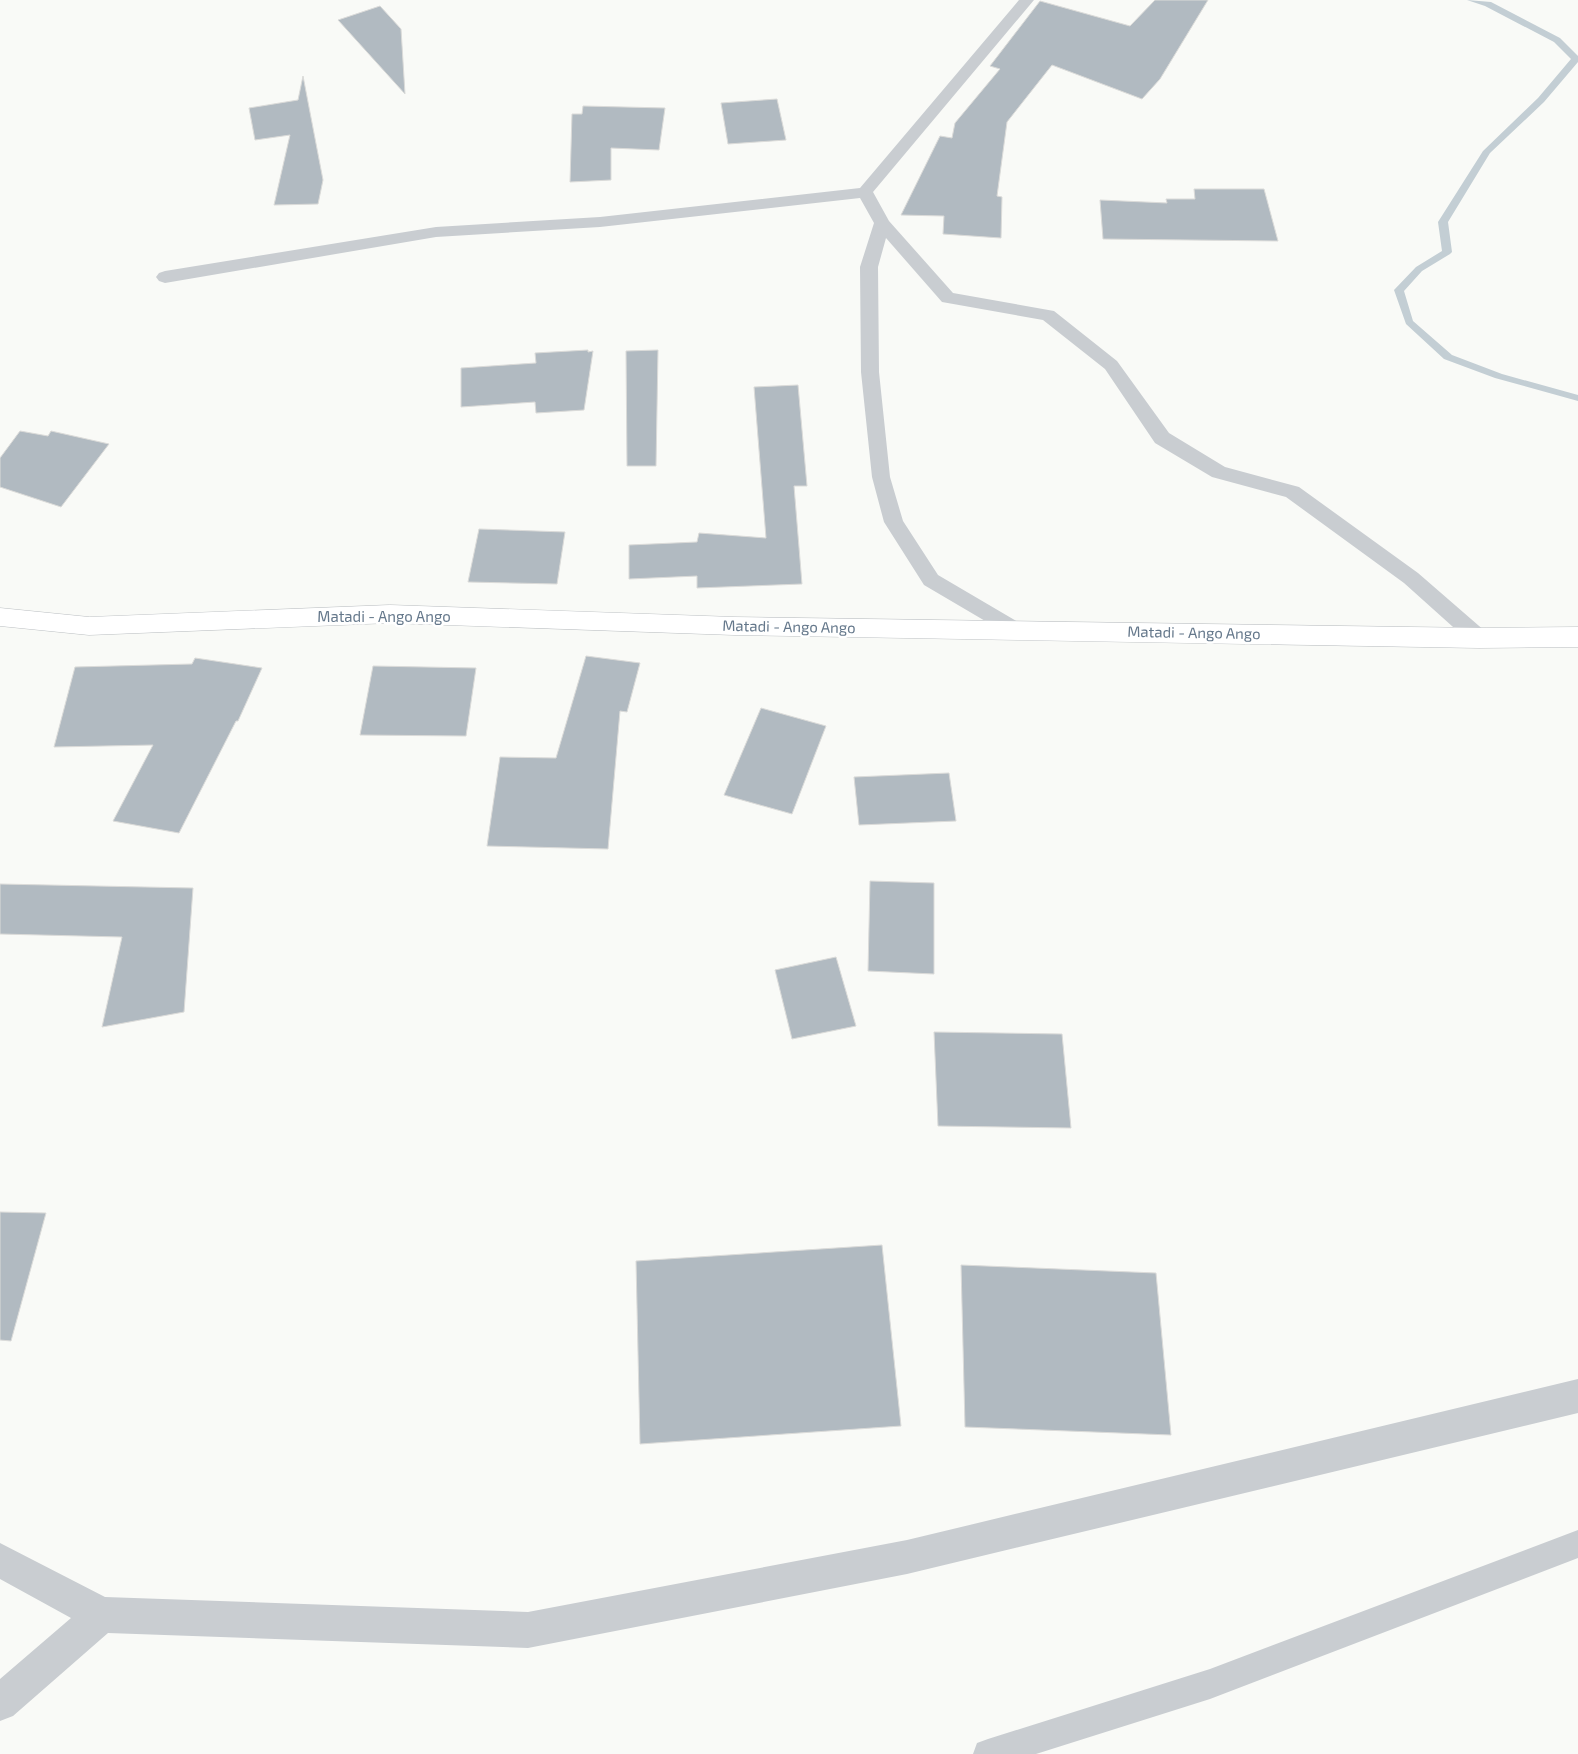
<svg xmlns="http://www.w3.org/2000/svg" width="1578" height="1754" viewBox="0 0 1578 1754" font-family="'Exo 2',sans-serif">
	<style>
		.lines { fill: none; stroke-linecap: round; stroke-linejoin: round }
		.stream { fill: #c3ced4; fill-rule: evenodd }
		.building { fill: #b1bac1; stroke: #dbdbd9 }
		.trunk-casing { stroke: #bbbfc2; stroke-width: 1 }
		.service { fill: #c9cdd1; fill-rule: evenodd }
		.minor { fill: #c9cdd1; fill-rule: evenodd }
		.trunk { fill: #fff; fill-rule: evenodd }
		.labels { text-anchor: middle; stroke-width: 5; stroke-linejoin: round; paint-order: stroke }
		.street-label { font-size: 15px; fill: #65788b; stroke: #fff }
	</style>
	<rect width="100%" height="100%" fill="#f9faf7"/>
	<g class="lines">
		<path class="stream" d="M1467 0 1491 2 1560 38 1578 56V62L1544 102 1490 153 1448 222 1452 252 1450 254 1422 271 1404 291 1413 321 1452 355 1502 374 1578 395V401L1495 378 1444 359 1406 324 1394 290 1416 267 1442 251 1438 222 1483 151 1538 98 1571 59 1554 42 1485 6Z"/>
	</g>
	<path class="building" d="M1155 0H1208L1160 79 1142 99 1052 65 1007 122 997 196 1002 197 1001 238 943 234 944 216 901 215 940 136 952 138 955 123 1000 69 990 66 1040 1 1130 26Z
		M380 6 401 29 405 94 338 20Z
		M303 76 323 180 318 204 274 205 290 135 255 140 249 108 298 100Z
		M777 99 786 140 728 144 721 103Z
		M583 106 665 108 659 150 611 148V180L570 182 572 114H582Z
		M1194 189H1264L1278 241 1103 239 1100 200 1167 203 1166 199H1195Z
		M588 350V352L593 351 584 410 536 413 535 402 461 407V368L536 363 535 353Z
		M658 350 656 466H627L626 351Z
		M798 385 807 486H794L802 584 697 588V576L629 579V545L697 542 699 533 766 538 754 387Z
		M20 431 48 436 51 431 109 444 61 507 0 487V458Z
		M479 529 565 532 557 584 468 582Z
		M586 656 640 663 627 712 620 711 608 849 487 846 500 757 556 758Z
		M195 658 262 668 238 721H236L179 833 113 821 153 745 54 747 75 667 192 664Z
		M373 666 476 668 466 736 360 735Z
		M761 708 826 726 792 814 724 795Z
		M949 773 956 821 859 825 854 777Z
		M870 881 934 883V974L868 971Z
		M0 884 193 888 184 1012 102 1027 122 937 0 934Z
		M836 957 856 1026 792 1039 775 970Z
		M934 1032 1062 1034 1071 1128 938 1126Z
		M0 1212 46 1213 11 1341 0 1340Z
		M882 1245 901 1426 640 1444 636 1261Z
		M961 1265 1156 1273 1171 1435 965 1427Z"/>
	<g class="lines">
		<defs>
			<path id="trunk" d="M390 605 734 617 1479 628 1578 627V647L1479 648 734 635 390 623 89 635 0 626V608L89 617Z"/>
		</defs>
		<use href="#trunk" class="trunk-casing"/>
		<path class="service" d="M1019 0H1034L873 192 889 221 953 293 1054 311 1117 361 1169 433 1225 467 1299 487 1418 573 1486 632 1489 638 1486 644 1479 646 1472 644 1404 583 1286 497 1212 477 1155 443 1105 369 1043 320 942 302 886 238 878 267 879 372 890 477 903 521 938 575 1023 625 1026 630 1023 635 1016 638 1009 635 924 585 884 522 872 477 861 372 860 267 874 223 860 198 600 227 436 237 165 283 159 281 156 277 159 273 165 271 436 227 600 217 860 188Z
			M1578 1530V1558L1210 1699 1036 1754H973L977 1743 988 1739 1210 1669Z"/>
		<path class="minor" d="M1578 1379V1413L907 1574 528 1648 108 1633 13 1716 0 1721V1679L71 1618 0 1579V1543L105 1597 528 1612 907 1540Z"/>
		<use href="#trunk" class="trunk"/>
	</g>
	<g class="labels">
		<g class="street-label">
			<text x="384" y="622">Matadi - Ango Ango</text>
			<text transform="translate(789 627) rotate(1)" y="5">Matadi - Ango Ango</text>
			<text transform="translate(1194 633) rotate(1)" y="5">Matadi - Ango Ango</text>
		</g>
	</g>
</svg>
